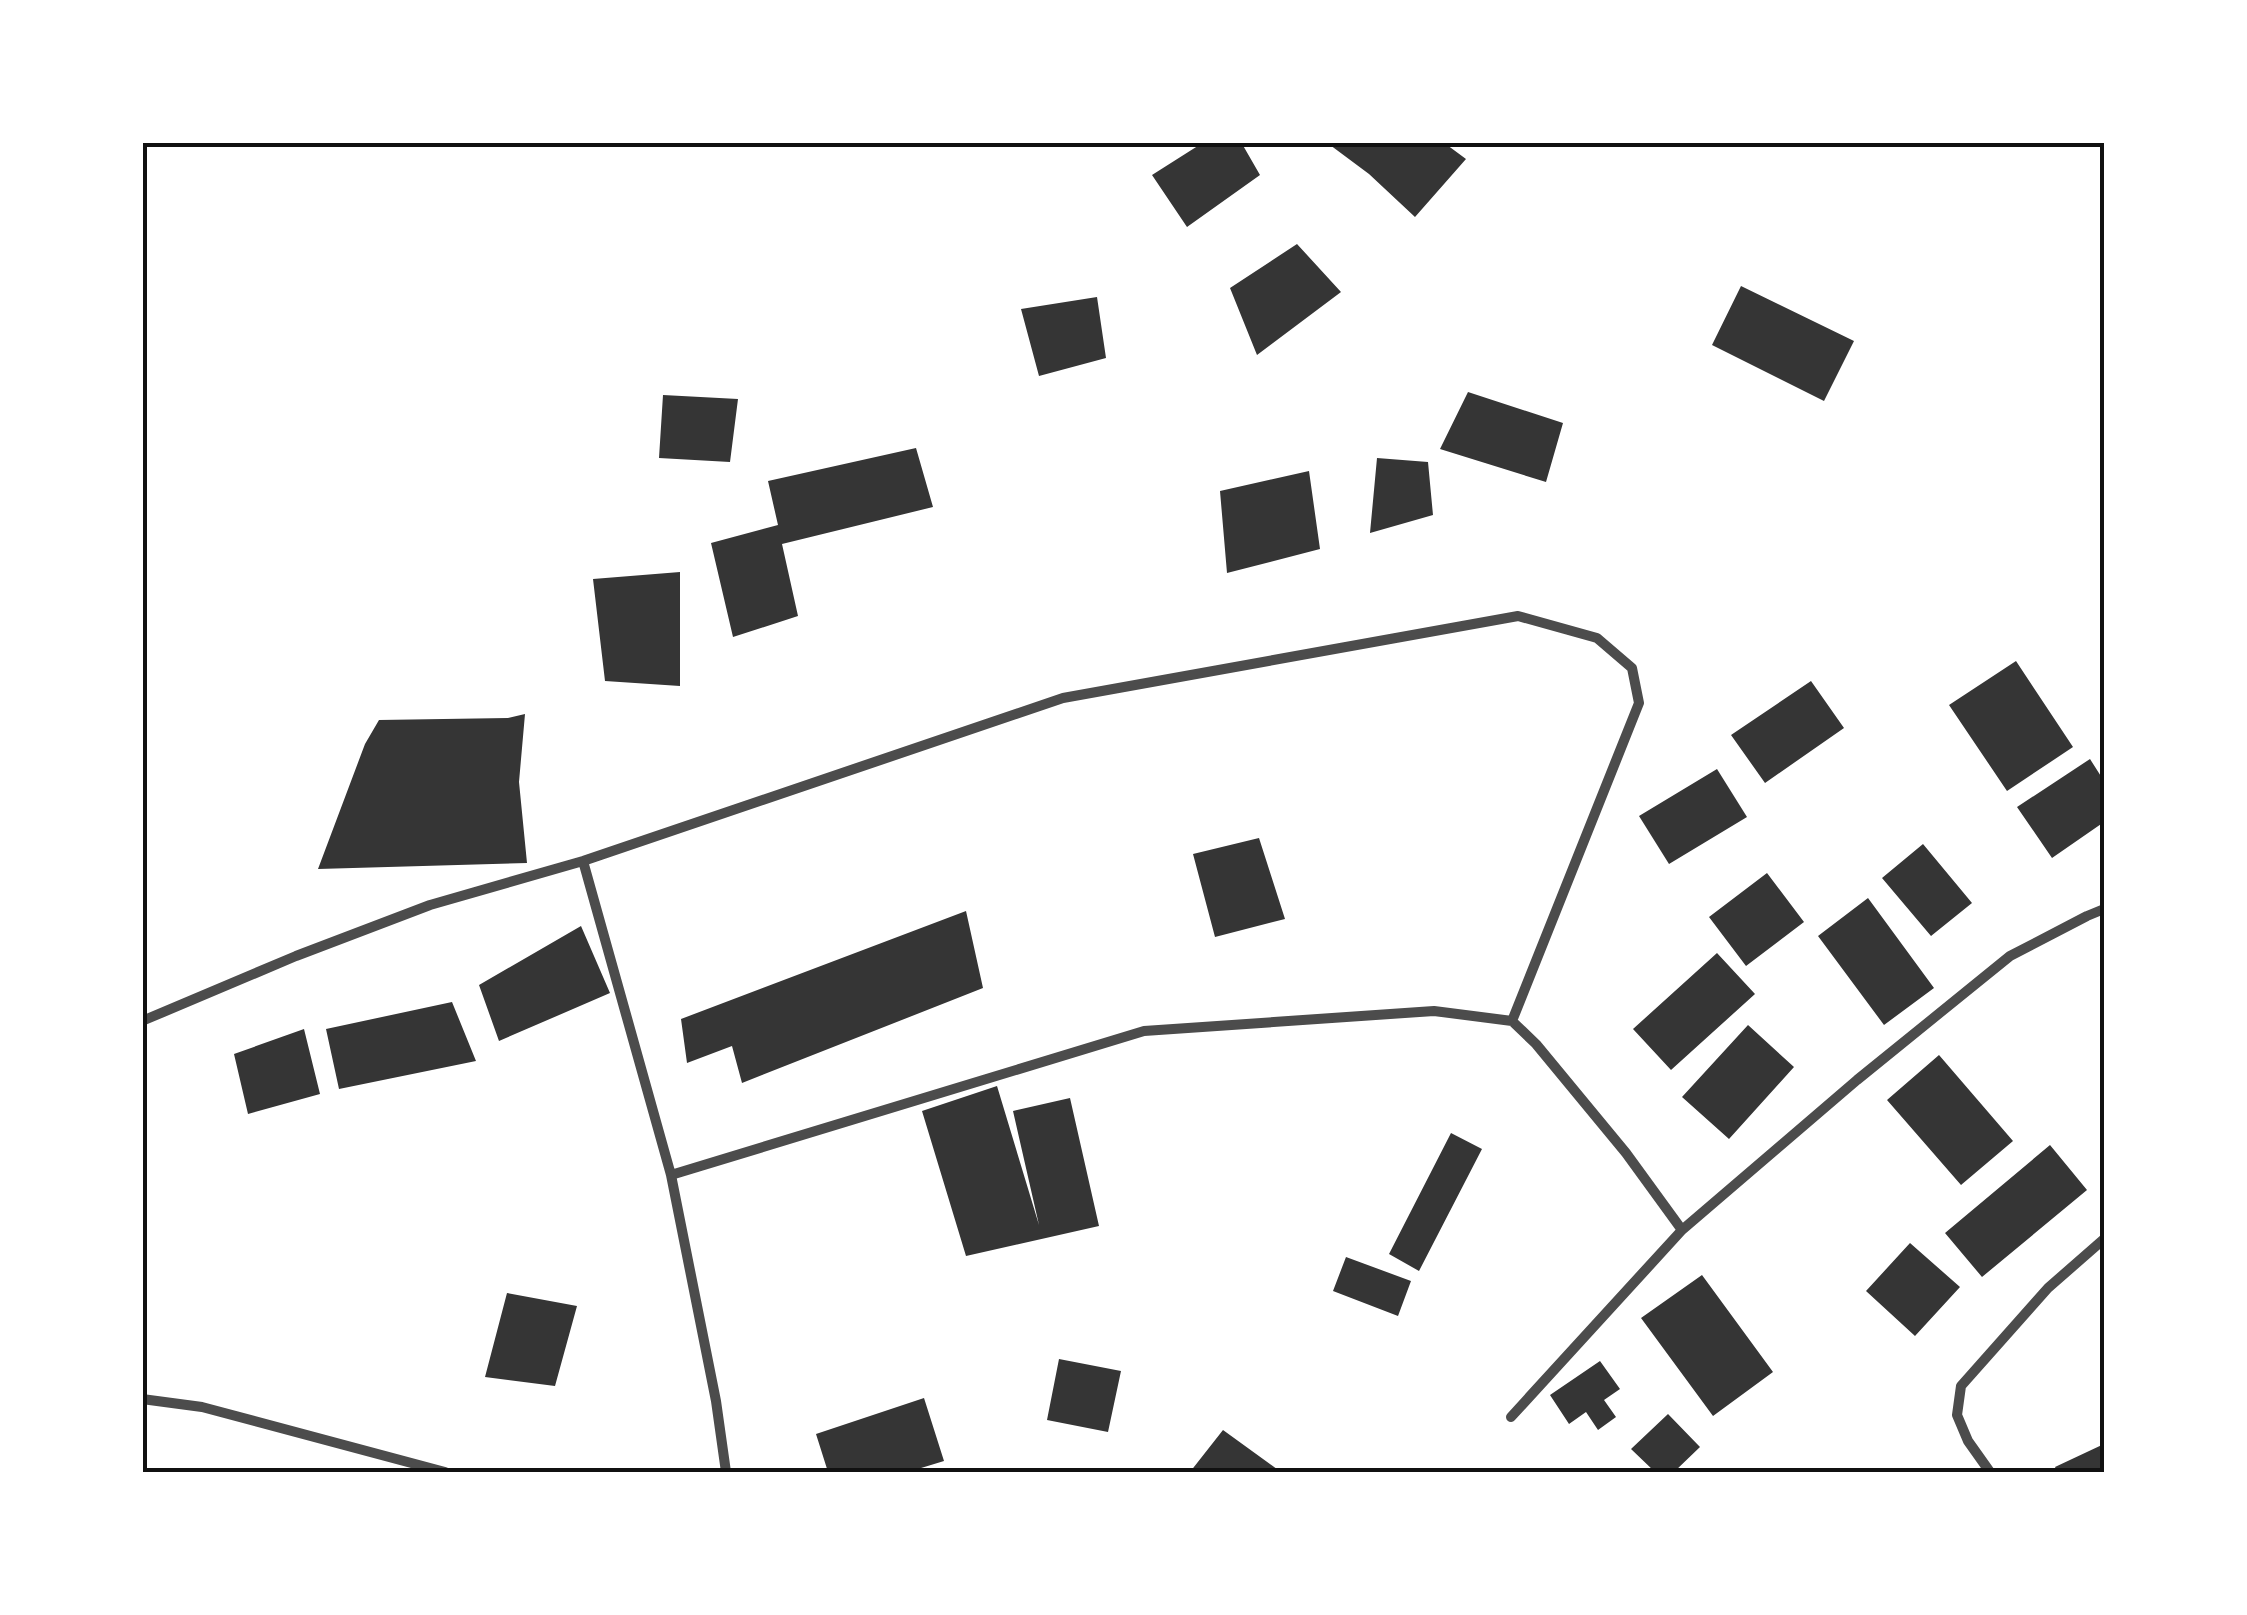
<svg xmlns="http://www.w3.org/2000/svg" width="2247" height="1615" viewBox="0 0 2247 1615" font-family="'Varela Round',sans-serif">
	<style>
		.building { fill: #353535 }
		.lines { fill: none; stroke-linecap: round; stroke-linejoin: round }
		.minor { stroke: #4c4c4c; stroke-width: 10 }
		.neatline { fill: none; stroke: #111; stroke-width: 4 }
	</style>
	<rect width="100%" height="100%" fill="#fff"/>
	<path class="building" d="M1204 142H1241L1260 175 1187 227 1152 175Z
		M1326 142H1443L1466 159 1415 217 1369 174Z
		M1297 244 1341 292 1257 355 1230 288Z
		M1741 286 1854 341 1824 401 1712 345Z
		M1097 297 1106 358 1039 376 1021 309Z
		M1468 392 1563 423 1546 482 1440 449Z
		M663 395 738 399 730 462 659 458Z
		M916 448 933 507 782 544 798 616 733 637 711 543 778 525 768 481Z
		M1377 458 1428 462 1433 515 1370 533Z
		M1309 471 1320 549 1227 573 1220 491Z
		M680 572V686L605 681 593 579Z
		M2016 661 2073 747 2007 791 1949 705Z
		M1811 681 1844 728 1765 783 1731 735Z
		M525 714 519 782 527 863 318 869 365 744 379 720 508 718Z
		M2090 759 2104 781V822L2052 858 2017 807Z
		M1717 769 1747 817 1669 864 1639 816Z
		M1259 838 1285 919 1215 937 1193 854Z
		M1923 844 1972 903 1931 936 1882 878Z
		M1767 873 1804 922 1746 966 1709 917Z
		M1868 898 1934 988 1884 1025 1818 936Z
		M966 911 983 988 742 1083 732 1046 687 1063 681 1019Z
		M581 926 610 993 499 1041 479 985Z
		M1717 953 1755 994 1671 1070 1633 1029Z
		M452 1002 476 1061 339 1089 326 1029Z
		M1748 1025 1794 1067 1729 1139 1682 1097Z
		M304 1029 320 1094 248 1114 234 1054Z
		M1939 1055 2013 1141 1961 1185 1887 1100Z
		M997 1086 1039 1225 1013 1111 1070 1098 1099 1226 966 1256 922 1111Z
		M1451 1133 1482 1149 1419 1271 1389 1254Z
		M2050 1145 2087 1190 1982 1277 1945 1233Z
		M1910 1243 1960 1287 1915 1336 1866 1291Z
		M1346 1257 1411 1281 1398 1316 1333 1291Z
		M1702 1275 1773 1372 1713 1416 1641 1318Z
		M507 1293 577 1306 555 1386 485 1377Z
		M1059 1359 1121 1371 1108 1432 1047 1420Z
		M1600 1361 1620 1389 1604 1400 1616 1417 1598 1430 1586 1412 1569 1424 1550 1395Z
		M924 1398 944 1461 908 1472H828L816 1434Z
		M1668 1414 1700 1447 1674 1472H1655L1631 1449Z
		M1223 1430 1281 1472H1190Z
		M2104 1444V1472H2057L2055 1467Z"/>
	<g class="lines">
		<path class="minor" d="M583 861 671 1175 716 1401 726 1472
			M142 1021 296 956 430 905 583 861 1063 698 1518 616 1597 638 1632 668 1639 703 1512 1021
			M671 1175 1144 1031 1434 1011 1512 1021 1536 1044 1626 1153 1682 1230
			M142 1399 202 1407 445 1472
			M1511 1417 1682 1230 1857 1080 2010 956 2087 916 2104 909
			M1990 1472 1968 1441 1957 1415 1961 1386 2048 1288 2104 1239"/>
	</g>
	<rect width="2247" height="1615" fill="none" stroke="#ffffff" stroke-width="290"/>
	<rect x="145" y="145" width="1957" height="1325" class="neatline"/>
</svg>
